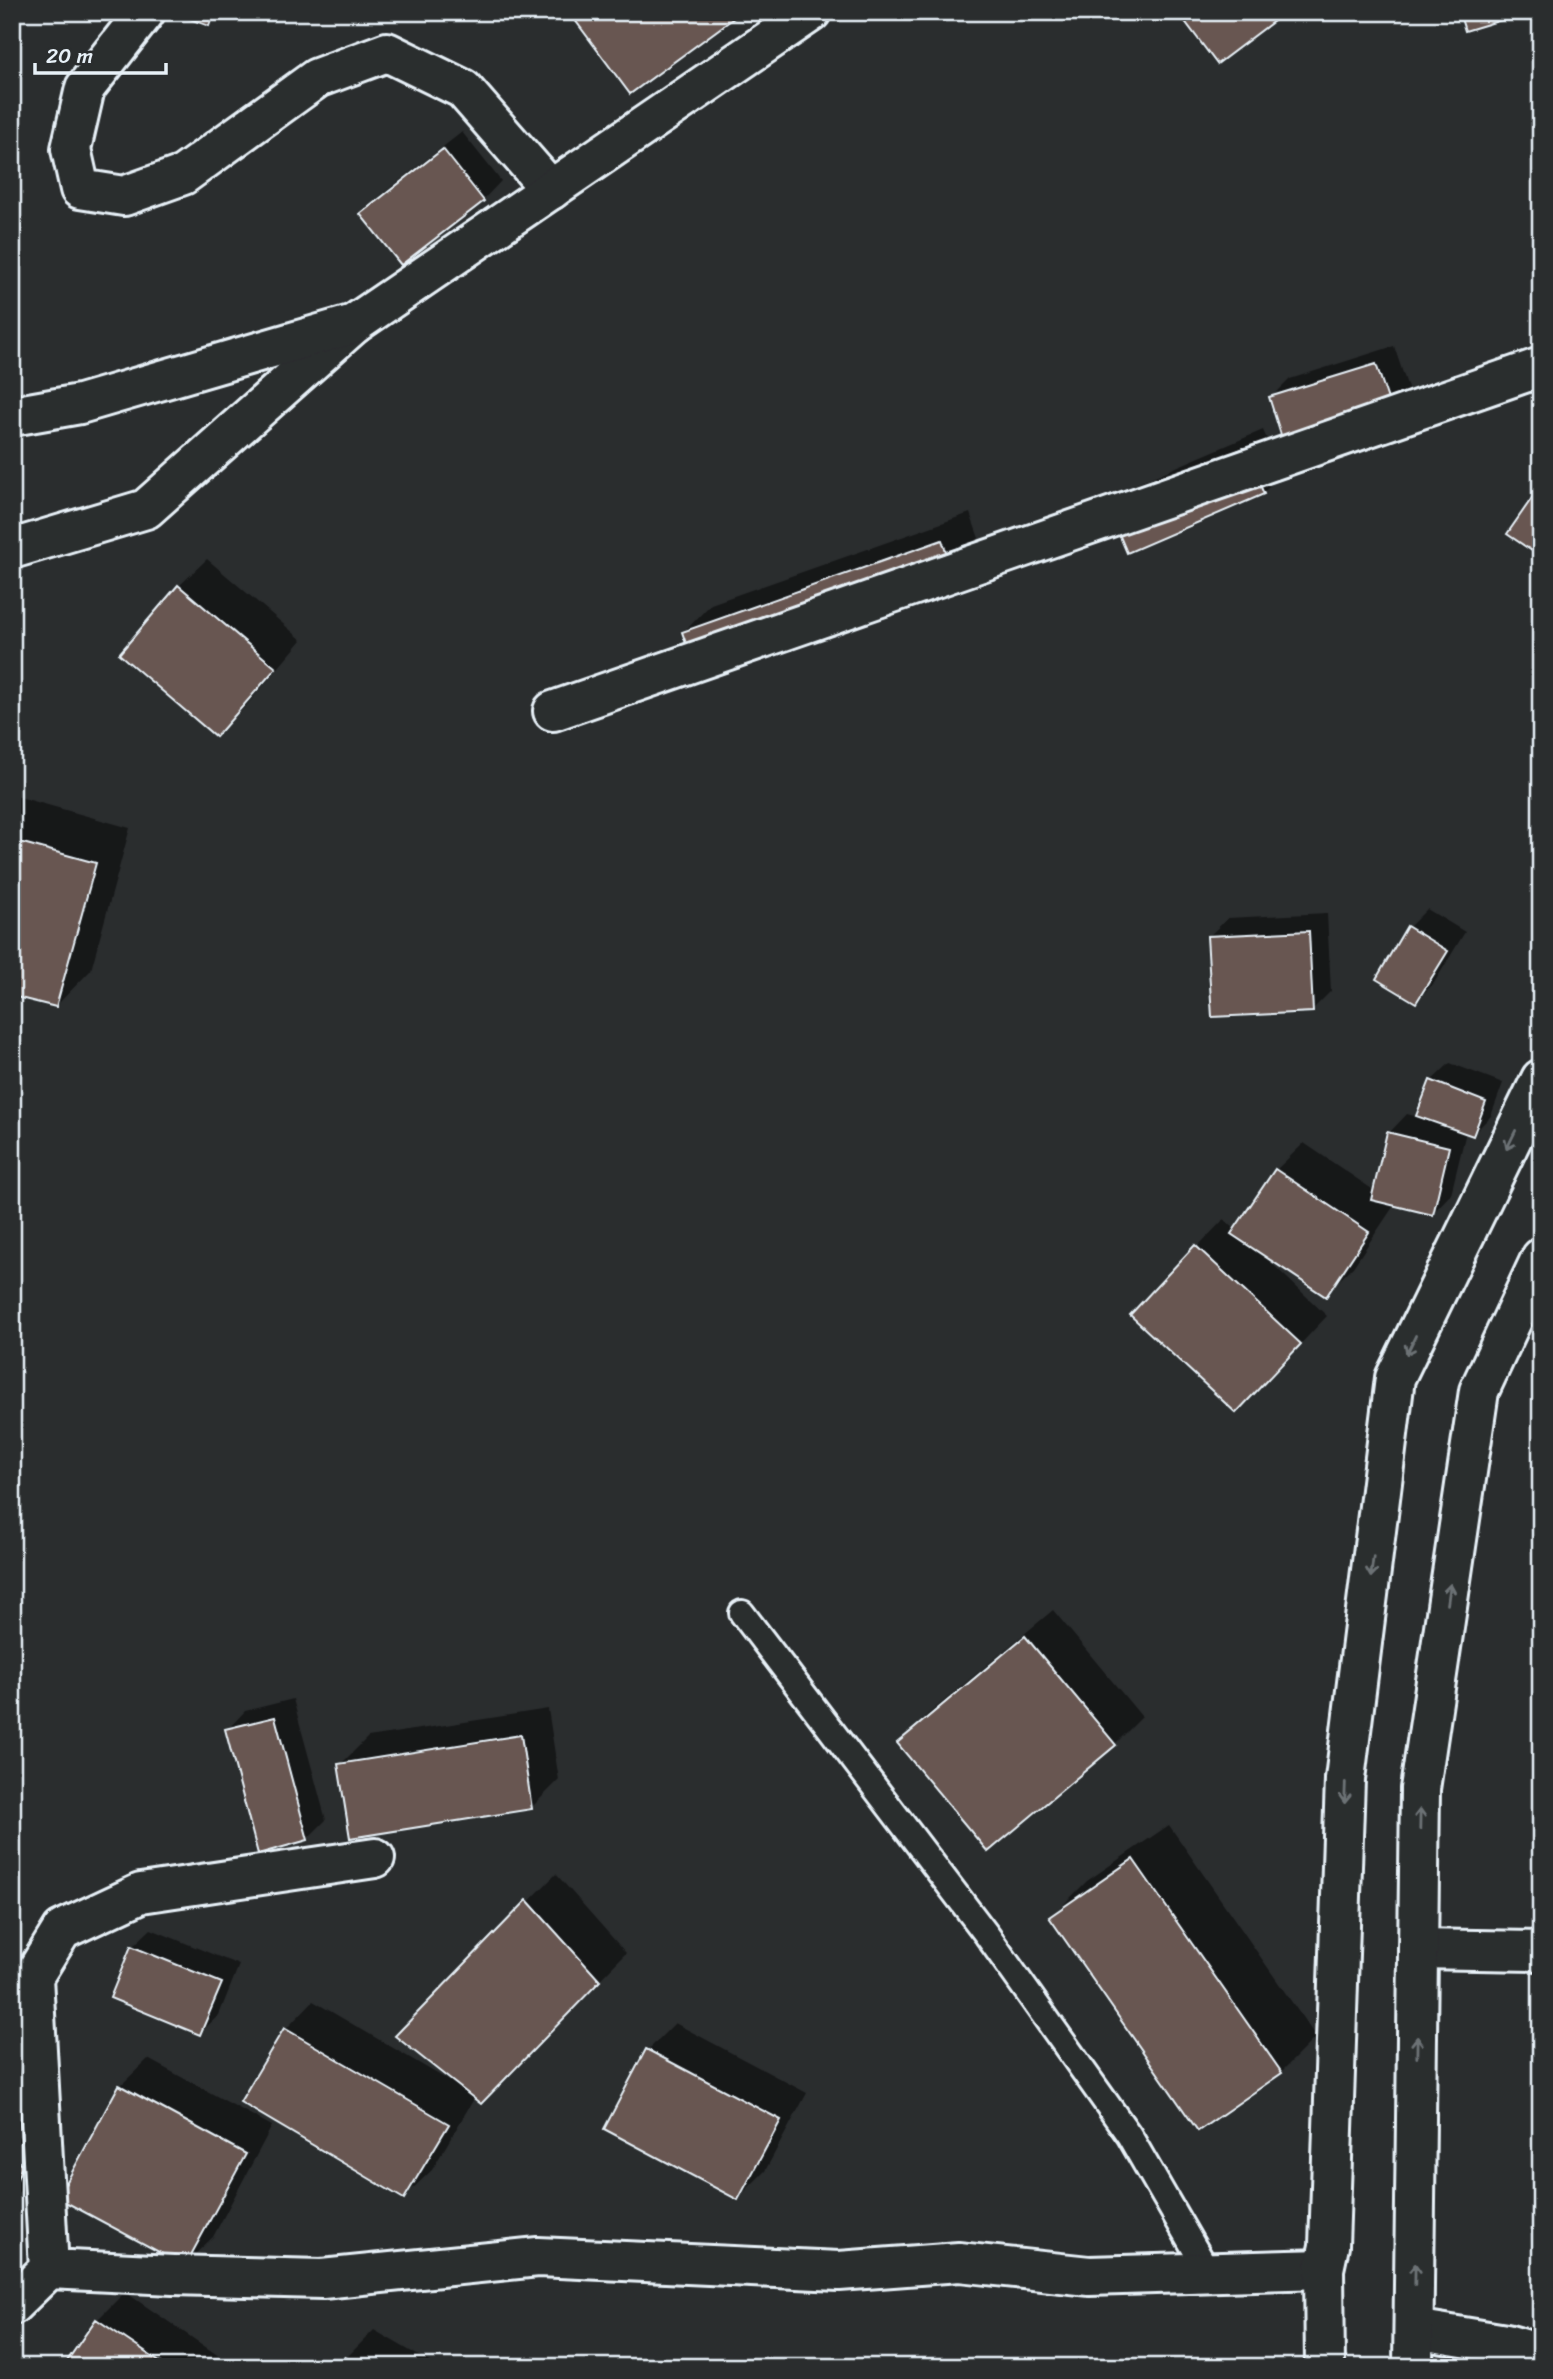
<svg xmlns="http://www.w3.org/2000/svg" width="1553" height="2379" viewBox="0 0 1553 2379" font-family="Sriracha,sans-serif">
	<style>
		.shadow { fill: #0007 }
		.building { fill: #685751; stroke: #e8f1f8; stroke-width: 2 }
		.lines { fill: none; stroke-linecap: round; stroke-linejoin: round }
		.service-casing { stroke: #e8f1f8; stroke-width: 30 }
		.minor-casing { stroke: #e8f1f8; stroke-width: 44 }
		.tertiary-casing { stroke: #e8f1f8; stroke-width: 44 }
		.service { stroke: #2a2d2e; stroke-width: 24 }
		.minor { stroke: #2a2d2e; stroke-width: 38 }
		.tertiary { stroke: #2a2d2e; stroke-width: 38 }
		.oneway { stroke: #6c7275 }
	</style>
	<rect width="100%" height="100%" fill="#2a2d2e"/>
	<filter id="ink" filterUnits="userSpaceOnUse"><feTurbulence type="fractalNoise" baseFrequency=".0143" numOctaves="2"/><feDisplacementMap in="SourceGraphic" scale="14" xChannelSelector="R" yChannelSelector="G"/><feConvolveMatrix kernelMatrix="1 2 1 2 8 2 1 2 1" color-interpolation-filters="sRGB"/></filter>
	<g filter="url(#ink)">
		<path class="shadow" d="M176 12H221L209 24Z
			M462 132 501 181 483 200 363 214 381 195Z
			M1394 346 1412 400 1288 452 1271 398 1290 379Z
			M1263 430 1282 474 1263 493 1109 506 1127 488Z
			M970 513 986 558 684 632 711 604Z
			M207 559 302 640 244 708 216 735 121 654 179 586Z
			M12 795 130 828 91 970 56 1006 12 994Z
			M1427 909 1465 932 1434 983 1416 1001 1409 927Z
			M1327 913 1331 991 1312 1010 1209 936 1228 918Z
			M1450 1063 1503 1083 1491 1116 1473 1134 1466 1132 1451 1194 1433 1213 1395 1204 1353 1267 1325 1294 1264 1254 1263 1255 1327 1316 1263 1384 1197 1247 1224 1219 1236 1230 1276 1170 1304 1143 1375 1191 1389 1133 1407 1114 1418 1117 1431 1081Z
			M1053 1610 1142 1717 1115 1744 899 1743 927 1715Z
			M293 1699 326 1820 307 1839 227 1730 245 1711Z
			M548 1709 559 1780 532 1807 340 1765 368 1737Z
			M1169 1825 1316 2037 1281 2072 1051 1917 1087 1881Z
			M556 1874 626 1953 480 2101 475 2097 432 2170 404 2197 243 2101 286 2029 313 2001 458 2086 459 2084 397 2035Z
			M151 1929 239 1965 219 2015 200 2033 132 1947Z
			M675 2023 807 2093 765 2171 738 2198 648 2050Z
			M12 2042 39 2052 20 2107 12 2114Z
			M148 2059 272 2126 213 2237 185 2264 120 2086Z
			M12 2134 41 2145 23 2188 12 2198Z
			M12 2210 22 2216 12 2233Z
			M125 2292 235 2367H65L97 2320Z
			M374 2330 438 2367H341L346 2358Z"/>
		<path class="building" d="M171 12H214L209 26Z
			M569 12H742L630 94Z
			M1178 12H1286L1217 64Z
			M1459 12H1528L1465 31Z
			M443 149 484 201 401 265 360 214Z
			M1376 364 1395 420 1287 454 1269 397Z
			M1244 448 1264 494 1127 553 1107 506Z
			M1541 485V557L1507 534Z
			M942 540 959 588 699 680 682 632Z
			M178 585 276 668 216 737 119 654Z
			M12 840 96 863 56 1007 12 996Z
			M1407 926 1448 951 1416 1003 1376 979Z
			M1309 931 1313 1012 1212 1017 1207 936Z
			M1430 1080 1486 1102 1473 1136 1416 1116Z
			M1387 1132 1449 1147 1433 1215 1371 1200Z
			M1275 1169 1369 1232 1326 1297 1231 1234Z
			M1195 1245 1301 1344 1236 1413 1130 1315Z
			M1025 1636 1116 1745 988 1852 897 1743Z
			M275 1717 308 1840 258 1854 225 1729Z
			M521 1735 532 1809 350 1838 338 1764Z
			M1133 1859 1282 2073 1198 2131 1049 1917Z
			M527 1900 600 1981 481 2104 395 2036Z
			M131 1946 222 1983 200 2035 110 1998Z
			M284 2028 449 2124 404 2199 240 2102Z
			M646 2049 781 2120 738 2200 604 2129Z
			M12 2067 22 2071 12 2098Z
			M119 2085 246 2154 185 2266 58 2198Z
			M12 2159 23 2164 12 2191Z
			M96 2319 167 2367H63Z
			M345 2357 362 2367H339Z"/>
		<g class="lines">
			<defs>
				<path id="service" d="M742 1613 987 1935 1129 2135 1208 2272"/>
				<path id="minor" d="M145 12 85 88 71 149 80 189 124 196 183 175 317 78 387 52 463 89 551 190
					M12 549 146 509 354 324
					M553 711 1541 367
					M1418 1949 1541 1951
					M49 2269 173 2275 322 2279 538 2257 839 2271 959 2262 1089 2276 1324 2269
					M12 2305 49 2269 33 1977 62 1930 141 1893 375 1858
					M1414 2329 1506 2344 1541 2354"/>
				<path id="tertiary" d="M12 416 80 404 354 324 811 12
					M1325 2367 1324 2269 1329 2246 1345 1779 1395 1378 1541 1079
					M1413 2367 1420 1789 1479 1391 1541 1258"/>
			</defs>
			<use href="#service" class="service-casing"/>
			<use href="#minor" class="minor-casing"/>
			<use href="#tertiary" class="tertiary-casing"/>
			<use href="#service" class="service"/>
			<use href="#minor" class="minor"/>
			<use href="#tertiary" class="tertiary"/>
		</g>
		<defs><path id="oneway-shaft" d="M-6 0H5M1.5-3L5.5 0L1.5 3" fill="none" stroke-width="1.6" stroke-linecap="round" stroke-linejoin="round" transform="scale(1.75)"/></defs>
		<g class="oneway">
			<use href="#oneway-shaft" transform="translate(1511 1140) rotate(116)"/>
			<use href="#oneway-shaft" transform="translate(1411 1345) rotate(116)"/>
			<use href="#oneway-shaft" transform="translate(1372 1567) rotate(97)"/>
			<use href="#oneway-shaft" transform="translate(1449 1594) rotate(-82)"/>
			<use href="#oneway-shaft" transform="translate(1345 1793) rotate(92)"/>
			<use href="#oneway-shaft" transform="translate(1420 1819) rotate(-89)"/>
			<use href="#oneway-shaft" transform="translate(1417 2047) rotate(-89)"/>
			<use href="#oneway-shaft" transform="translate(1415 2274) rotate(-89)"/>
		</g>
	</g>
	<rect width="1553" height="2379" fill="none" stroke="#2a2d2e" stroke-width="42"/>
	<rect x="21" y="21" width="1511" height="2337" fill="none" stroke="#e8f1f8" stroke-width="2.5" filter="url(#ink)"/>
	<path d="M35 63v10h131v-10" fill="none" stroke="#e8f1f8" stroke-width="3.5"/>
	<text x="46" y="63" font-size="21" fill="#e8f1f8" stroke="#2a2d2e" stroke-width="5" paint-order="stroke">20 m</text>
</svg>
